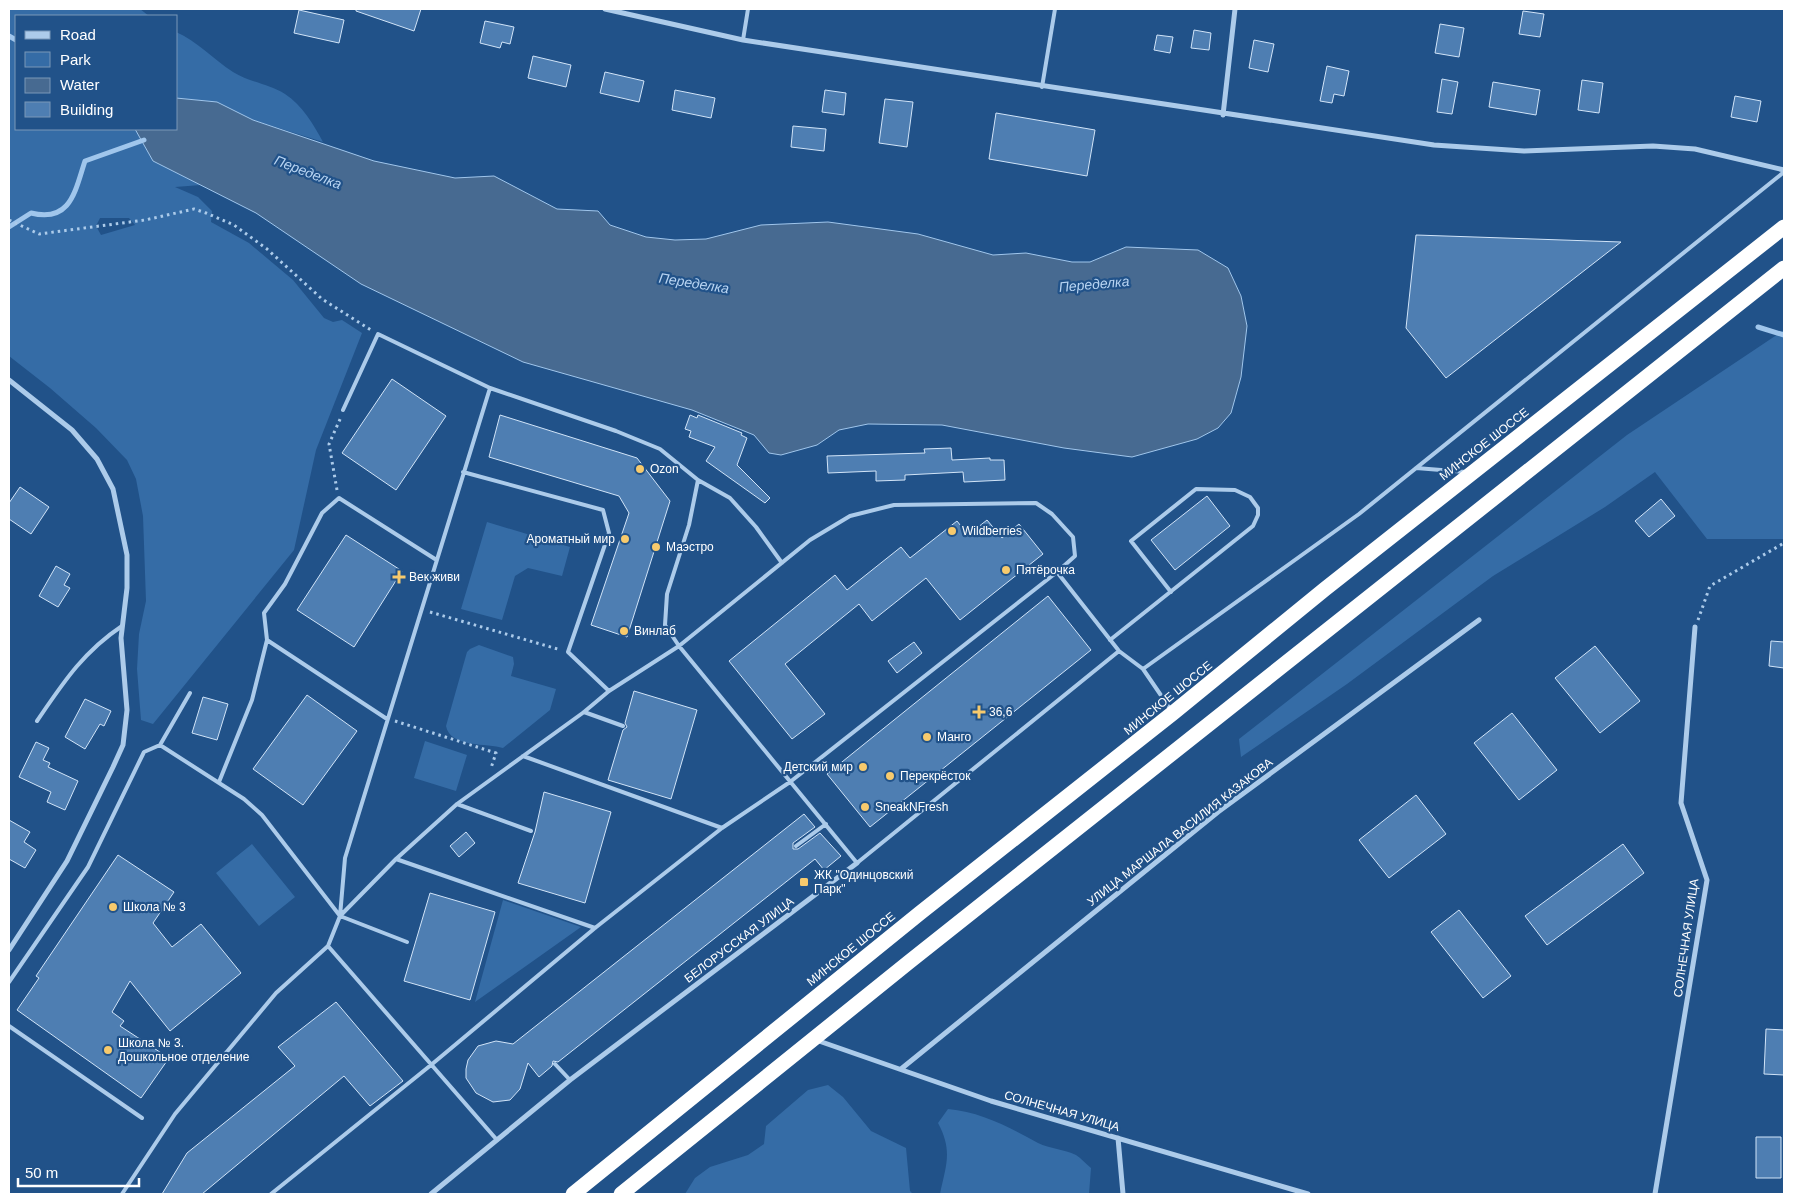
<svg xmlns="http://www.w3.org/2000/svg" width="1793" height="1203" viewBox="0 0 1793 1203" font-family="Helvetica,sans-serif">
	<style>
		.green { fill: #356ca6; fill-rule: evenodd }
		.water { fill: #476a91; stroke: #a0c6ec }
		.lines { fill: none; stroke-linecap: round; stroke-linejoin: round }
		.stream { stroke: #a0c6ec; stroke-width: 5 }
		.building { fill: #4e7eb2; stroke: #d1e4f8 }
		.path { stroke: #accbea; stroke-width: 3; stroke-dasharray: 2.5 4; stroke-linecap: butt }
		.lane { stroke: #accbea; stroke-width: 4 }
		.street { stroke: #accbea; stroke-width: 5 }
		.highway { stroke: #fff; stroke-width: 15 }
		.poi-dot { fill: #f7ca6d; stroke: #215289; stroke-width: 2 }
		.labels { text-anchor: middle; stroke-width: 4.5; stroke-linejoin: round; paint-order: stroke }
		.street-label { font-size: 12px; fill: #fff; stroke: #215289 }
		.poi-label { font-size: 12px; fill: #fff; stroke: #215289; text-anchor: start }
		.water-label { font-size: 14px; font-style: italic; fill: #b8d4f2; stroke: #215289 }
	</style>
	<rect width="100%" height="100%" fill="#215289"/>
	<path class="green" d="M9 9H140L149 16H16V129H135L153 161 201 185 175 187 198 197 212 211 211 222 249 243 293 280 324 318 333 322 342 320 362 333 316 450 294 550 153 724 141 720 137 669 139 634 146 601 143 516 136 479 127 460 96 428 50 388 9 356ZM100 218H129L135 225 101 235 96 226Z
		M176 32C197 41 213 59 233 72 249 82 269 84 285 94 302 105 314 125 323 142L253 120 217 102 176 98Z
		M1784 330V539H1707L1655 472 1605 507 1493 576 1347 684 1241 757 1239 739 1627 435Z
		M487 522 570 547 562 576 528 568 515 576 502 620 461 609Z
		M479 645 513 657 514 664 511 676 556 689 550 710 503 748C488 743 450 748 446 726L467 652 470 649Z
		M425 741 467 755 456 791 414 778Z
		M252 844 295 897 259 926 216 873Z
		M503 900 581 927 475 1002Z
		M828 1085 843 1097 871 1131 906 1148 910 1191 913 1194H685L695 1178 710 1167 748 1155 764 1144 766 1126 808 1090Z
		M948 1109C981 1112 1009 1127 1038 1143 1050 1149 1064 1149 1076 1155 1081 1158 1086 1164 1091 1168L1089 1194H940C946 1165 953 1151 938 1123Z"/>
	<path class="water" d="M176 98 217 102 253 120 374 161 455 178 494 176 557 209 598 211 610 225 646 237 675 240 706 239 761 225 828 222 918 234 993 255 1026 253 1072 262H1090L1126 247 1198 250 1228 268 1241 296 1247 326 1241 377 1231 413 1218 428 1197 439 1132 457 1064 448 942 425 868 424 839 430 817 445 781 455 769 453 754 435 692 410 523 362 361 284 256 213 153 161 135 129H176Z"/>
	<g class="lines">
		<path class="stream" d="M9 36 16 40
			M9 227 31 213C71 223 75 191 85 161L144 140
			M1758 327 1784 335"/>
	</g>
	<path class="building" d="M356 9H421L414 31 356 11Z
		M299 10 344 20 339 43 294 33Z
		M1523 11 1544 14 1540 37 1519 34Z
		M485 21 514 27 510 44 502 42 500 48 480 43Z
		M1440 24 1464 28 1459 57 1435 53Z
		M1194 30 1211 33 1209 50 1191 48Z
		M1157 35 1173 37 1170 53 1154 50Z
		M1254 40 1274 44 1268 72 1249 68Z
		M533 56 571 65 566 87 528 78Z
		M1327 66 1349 71 1344 96 1334 94 1332 103 1320 101Z
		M605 72 644 81 639 102 600 93Z
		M1442 79 1458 82 1452 114 1437 112Z
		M1582 80 1603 83 1599 113 1578 110Z
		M1493 82 1540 90 1536 115 1489 107Z
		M675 90 715 98 711 118 672 110Z
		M825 90 846 93 844 115 822 112Z
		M1735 96 1761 101 1757 122 1731 117Z
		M885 99 913 102 907 147 879 143Z
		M996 113 1095 130 1087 176 989 159Z
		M793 126 826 129 824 151 791 147Z
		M1416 235 1621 242 1446 378 1406 328Z
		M392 379 446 416 396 490 342 453Z
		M500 415 637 458 670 501 627 637 591 625 629 513 619 496 489 457Z
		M690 415 697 418 698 415 742 433 741 435 747 438 737 465 770 498 765 503 706 461 715 447 689 437 691 431 685 429Z
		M951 448 952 460 990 458V460H1004L1005 480 964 482 963 472 905 475V480L876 481V471L828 473 827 456 925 453 924 449Z
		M20 487 49 507 31 534 9 519V503Z
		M1207 496 1230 526 1175 570 1151 540Z
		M1661 499 1675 516 1649 537 1635 521Z
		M987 520 1002 538 1019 524 1043 554 960 620 926 578 872 621 859 604 785 664 825 714 792 739 729 661 835 575 847 590 901 547 910 558 957 521 968 535Z
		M346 535 402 571 354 647 297 610Z
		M56 566 70 574 64 585 70 588 58 607 39 596Z
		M1048 596 1091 650 870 827 827 774Z
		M1771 641 1784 642V668L1769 666Z
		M914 642 922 653 897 673 888 661Z
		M1595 646 1640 701 1600 733 1555 678Z
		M634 691 697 710 671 799 608 780 623 730 627 727 625 723Z
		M307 695 357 731 303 805 253 769Z
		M203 697 228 704 217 740 192 733Z
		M85 699 111 711 104 726 100 724 85 749 65 737Z
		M1512 713 1557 770 1519 800 1474 743Z
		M36 742 49 748 43 760 50 763 48 767 78 781 65 810 47 802 51 792 19 777Z
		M544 792 611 812 585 903 518 883 535 832Z
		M1416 795 1446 834 1389 878 1359 840Z
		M804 814 815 827 793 843V849H798L820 833 841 856 824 870 815 859 558 1062 553 1061 552 1066 539 1077 528 1063 520 1089 510 1100 493 1102 476 1093 466 1078V1069L468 1060 478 1046 496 1041 513 1044Z
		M9 820 30 832 24 842 36 850 25 868 9 859Z
		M466 832 475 843 459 857 450 846Z
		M1623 844 1644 873 1547 945 1525 916Z
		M118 855 174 892 153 923 172 947 201 924 241 973 170 1031 130 981 112 1012 124 1021 120 1026 169 1058 141 1098 17 1010 39 978 36 976Z
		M430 893 495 912 470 1000 404 981Z
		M1459 910 1511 976 1483 998 1431 932Z
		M336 1002 403 1081 370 1106 344 1076 202 1194H162L187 1153 295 1066 278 1047Z
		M1766 1029 1784 1030V1075L1764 1074Z
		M1756 1137H1781V1178H1756Z"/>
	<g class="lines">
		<path class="path" d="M9 220 39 234 145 220 194 209 206 213 234 225 267 249 322 299 371 330
			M337 490 329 444 341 417
			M430 612 561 650
			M1698 620 1710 586 1784 543
			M395 721 496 753 491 768"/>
		<path class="lane" d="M743 40 748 9
			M1042 87 1055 9
			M490 388 616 431 660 449 698 480 689 525 667 594 665 625 679 646 857 863 1119 651
			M1416 468 1466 472
			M463 472 603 510 609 533 568 652 609 691
			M698 480 730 498 756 527 782 563
			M1057 572 1119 651 1143 669 1171 710
			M1110 640 1253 526 1258 515V508L1250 497 1235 490 1196 489 1131 541 1171 592
			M1143 669 1359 514 1784 172
			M584 712 623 726
			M387 719 267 640 264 613 285 584 322 513 339 498 435 559
			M37 721C63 683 83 652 122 626
			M160 745 244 799 262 815 340 916 407 942
			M523 756 722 828
			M219 782 252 700 267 640
			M457 804 531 831
			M796 846 826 824
			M396 859 595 928
			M340 916 345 858 490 388 378 334 343 410
			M328 946 497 1140
			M9 982 88 867 144 752 160 745 190 693
			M9 1026 142 1118
			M555 1064 570 1080
			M122 1194 175 1114 276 993 328 946 340 916 396 859 457 804 584 712 609 691 679 646 810 540 850 516 894 505 1036 503 1052 514 1073 537 1075 556 1057 572 790 782 722 828 595 928 431 1065 271 1194"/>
		<path class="street" d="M605 9 743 40 1434 145 1524 151 1653 146 1695 149 1784 170
			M1223 115 1235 9
			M9 380 72 430 97 459 113 489 127 555V588L121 638 127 710 123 745 113 767 67 861 9 950
			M816 1040 991 1101 1308 1194
			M901 1069 1218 812 1479 620
			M1118 1138 1123 1194
			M431 1194 570 1080 857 863
			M1655 1194 1707 880 1681 803 1695 627"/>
		<path class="highway" d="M573 1194 920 913 1173 713 1325 589 1784 227
			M621 1194 909 962 1784 268"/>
	</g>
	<g class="poi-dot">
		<circle cx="640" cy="469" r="5"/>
		<circle cx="952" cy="531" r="5"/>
		<circle cx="625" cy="539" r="5"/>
		<circle cx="656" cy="547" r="5"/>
		<circle cx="1006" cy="570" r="5"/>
		<path d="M396.5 569.5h5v5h5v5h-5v5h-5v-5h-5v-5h5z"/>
		<circle cx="624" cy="631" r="5"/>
		<path d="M976.5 704.5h5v5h5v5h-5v5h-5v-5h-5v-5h5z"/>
		<circle cx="927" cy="737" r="5"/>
		<circle cx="863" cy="767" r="5"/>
		<circle cx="890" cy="776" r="5"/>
		<circle cx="865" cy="807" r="5"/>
		<rect x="799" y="877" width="10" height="10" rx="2.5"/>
		<circle cx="113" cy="907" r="5"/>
		<circle cx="108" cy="1050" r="5"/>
	</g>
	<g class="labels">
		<g class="street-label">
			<text transform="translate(1484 444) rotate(-38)" y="4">МИНСКОЕ ШОССЕ</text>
			<text transform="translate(1168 698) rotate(-39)" y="4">МИНСКОЕ ШОССЕ</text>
			<text transform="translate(1180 832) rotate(-38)" y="4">УЛИЦА МАРШАЛА ВАСИЛИЯ КАЗАКОВА</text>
			<text transform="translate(1686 938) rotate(-82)" y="4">СОЛНЕЧНАЯ УЛИЦА</text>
			<text transform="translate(739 940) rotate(-37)" y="4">БЕЛОРУССКАЯ УЛИЦА</text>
			<text transform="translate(851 949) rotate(-39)" y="4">МИНСКОЕ ШОССЕ</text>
			<text transform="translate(1062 1111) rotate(16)" y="4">СОЛНЕЧНАЯ УЛИЦА</text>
		</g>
		<g class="poi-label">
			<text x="650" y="473">Ozon</text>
			<text x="962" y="535">Wildberries</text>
			<text x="615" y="543" text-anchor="end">Ароматный мир</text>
			<text x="666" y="551">Маэстро</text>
			<text x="1016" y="574">Пятёрочка</text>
			<text x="409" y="581">Век живи</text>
			<text x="634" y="635">Винлаб</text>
			<text x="989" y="716">36,6</text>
			<text x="937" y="741">Манго</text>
			<text x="853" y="771" text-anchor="end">Детский мир</text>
			<text x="900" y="780">Перекрёсток</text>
			<text x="875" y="811">SneakNFresh</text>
			<text x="814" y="879">ЖК "Одинцовский<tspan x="814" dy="14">Парк"</tspan></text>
			<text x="123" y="911">Школа № 3</text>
			<text x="118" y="1047">Школа № 3.<tspan x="118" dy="14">Дошкольное отделение</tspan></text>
		</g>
		<g class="water-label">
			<text transform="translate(308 172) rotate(21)" y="5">Переделка</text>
			<text transform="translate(694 283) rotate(9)" y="5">Переделка</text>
			<text transform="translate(1094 284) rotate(-5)" y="5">Переделка</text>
		</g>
	</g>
	<rect width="1793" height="1203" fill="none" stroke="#ffffff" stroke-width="20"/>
	<rect x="15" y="15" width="162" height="115" fill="#215289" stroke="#7a97b8"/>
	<rect x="25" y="31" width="25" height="8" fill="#accbea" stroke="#7a97b8"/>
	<text x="60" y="40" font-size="15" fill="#ffffff">Road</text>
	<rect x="25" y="52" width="25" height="15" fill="#356ca6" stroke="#7a97b8"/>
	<text x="60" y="65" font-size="15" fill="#ffffff">Park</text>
	<rect x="25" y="78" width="25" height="15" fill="#476a91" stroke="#7a97b8"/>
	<text x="60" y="90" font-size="15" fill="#ffffff">Water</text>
	<rect x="25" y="102" width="25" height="15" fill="#4e7eb2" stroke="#7a97b8"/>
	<text x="60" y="115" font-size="15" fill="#ffffff">Building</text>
	<path d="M18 1178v8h121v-8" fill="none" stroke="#ffffff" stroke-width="2.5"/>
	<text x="25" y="1178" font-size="15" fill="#ffffff" stroke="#215289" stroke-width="4" paint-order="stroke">50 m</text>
</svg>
